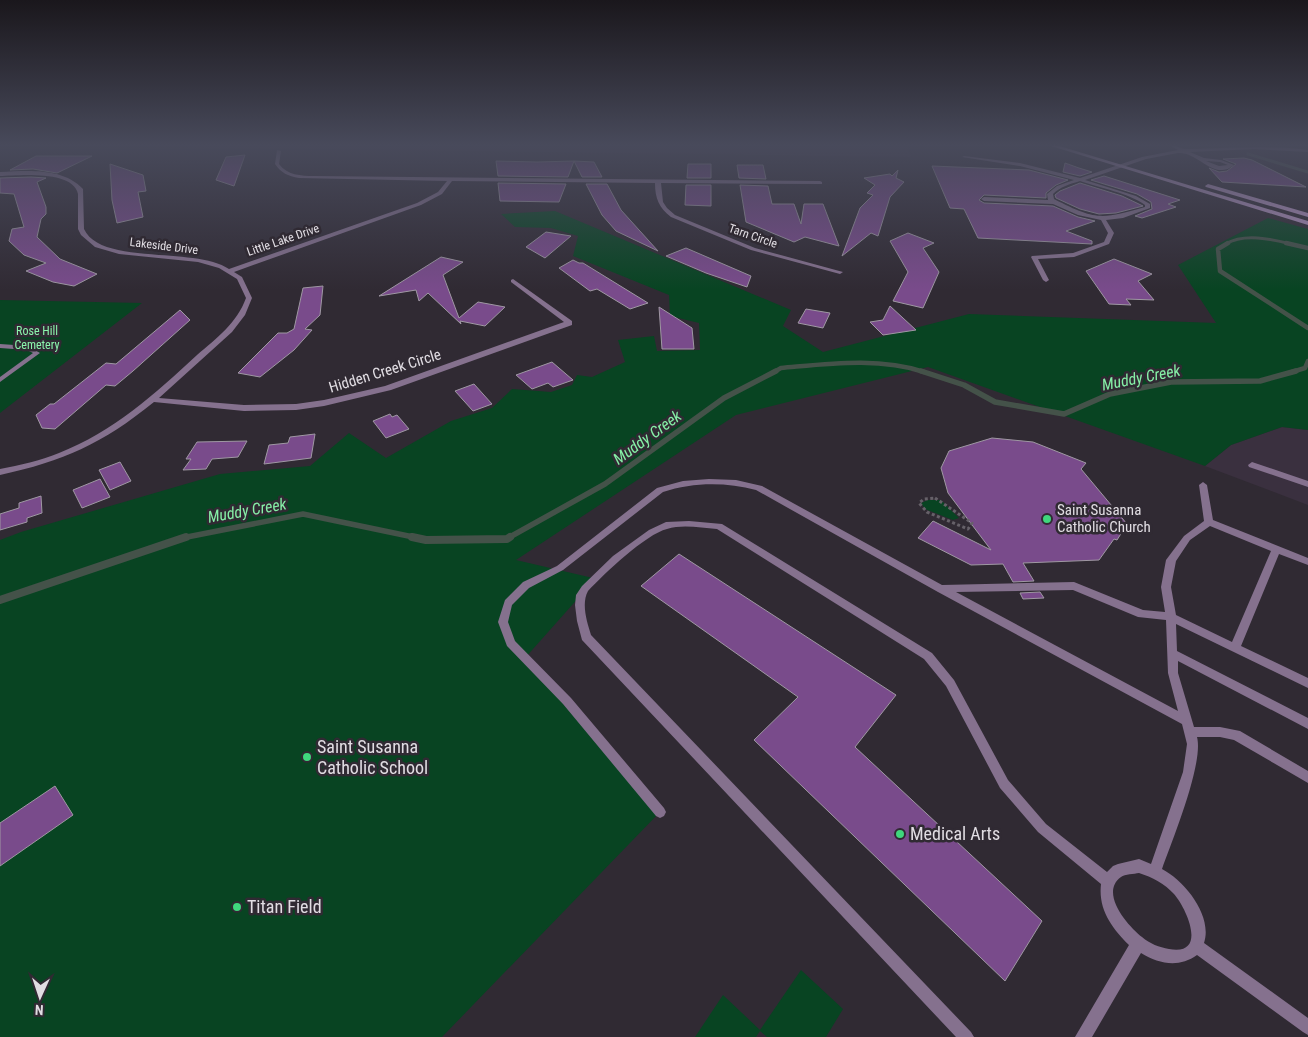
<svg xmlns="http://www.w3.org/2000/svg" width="1308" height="1037" viewBox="0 0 1308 1037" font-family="'Roboto Condensed',sans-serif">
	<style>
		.built { fill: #3a303f }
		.green { fill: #084422 }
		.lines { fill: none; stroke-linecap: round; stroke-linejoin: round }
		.stream-far3 { stroke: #445249; stroke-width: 3 }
		.stream-far2 { stroke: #445249; stroke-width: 4.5 }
		.stream-far1 { stroke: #445249; stroke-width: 5.5 }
		.stream { stroke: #445249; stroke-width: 8 }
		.building { fill: #794b8b; stroke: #9f98a3 }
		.path { stroke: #666169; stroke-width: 3; stroke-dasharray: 3 2.5; stroke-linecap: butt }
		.lane { fill: #85718e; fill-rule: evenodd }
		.street { fill: #85718e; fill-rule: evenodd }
		.secondary { fill: #b897c5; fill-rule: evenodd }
		.poi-dot { fill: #3fd77d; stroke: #302a33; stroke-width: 2 }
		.labels { text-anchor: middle; stroke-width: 5; stroke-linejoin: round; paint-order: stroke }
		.far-street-label { font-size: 12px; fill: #e1dde3; stroke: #302a33 }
		.far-park-label { font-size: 12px; fill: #8bf5ac; stroke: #302a33 }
		.street-label { font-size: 15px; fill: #e1dde3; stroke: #302a33 }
		.poi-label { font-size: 15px; fill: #e1dde3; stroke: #302a33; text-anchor: start }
		.water-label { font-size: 16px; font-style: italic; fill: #86f0a7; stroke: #302a33 }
		.near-poi-label { font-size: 18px; fill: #e1dde3; stroke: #302a33; text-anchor: start }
	</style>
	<rect width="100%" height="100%" fill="#302a33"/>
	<path class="built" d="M99 145H907L911 157 97 146Z
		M1282 427 1308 430V505L1205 466 1231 445Z"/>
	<path class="green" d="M555 211 791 310 783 326 823 352 969 314 1216 323 1178 265 1268 218 1308 229V430L1282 427 1231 445 1205 466 928 367 736 415 516 560 593 578 581 595 525 658 660 812 442 1037H0V540L21 532 220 474 310 466 349 433 386 458 451 421 492 408 512 389 551 392 572 385 577 375 592 377 625 362 618 340 654 336 657 351 700 350 699 323 670 316 669 295 573 256 578 236 551 228 515 227 501 214Z
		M0 300 142 303 0 413Z
		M928 500H941L959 518 953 520 925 509 921 503Z
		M801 970 843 1009 826 1037H767L760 1031 756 1037H695L723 995 760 1030Z"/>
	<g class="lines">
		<path class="stream-far3" d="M1248 154 1308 172
			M1226 244C1244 233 1271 239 1291 244"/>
		<path class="stream-far2" d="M1228 243 1218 249 1220 271 1308 328
			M1286 243 1308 248
			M774 372 781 368C828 364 879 357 924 372
			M1292 372 1305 368 1308 361"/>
		<path class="stream-far1" d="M921 371 964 385 995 402 1064 414 1110 394 1171 382 1260 381 1296 371
			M182 538 303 514 418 538
			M508 538 605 484 724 398 776 371"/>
		<path class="stream" d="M412 537 426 540 507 539 510 537
			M0 600 186 537"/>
	</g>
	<path class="building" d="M245 155 234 186 216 180 226 157Z
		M36 156H92L57 173 33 169 10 170Z
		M1244 158 1252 160 1306 187 1222 182 1209 168 1219 172 1227 171 1236 164 1223 159Z
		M496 161 537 162 574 161 568 177 498 176Z
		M574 161 594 162 602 177H582Z
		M1065 163 1079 168 1092 172 1080 176 1063 172Z
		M110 164 143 175 146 191 138 192 143 217 117 223 112 200Z
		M688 164H711V178H687Z
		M737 165H763L766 179 739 178Z
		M932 166 1029 170 1068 180 1056 185 1046 193V198L984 195 979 200 984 203 1053 206 1078 217 1095 221 1066 231 1092 241V244L978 238 964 209 950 208Z
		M898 170 896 178 904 182 890 197 878 236 871 233 842 256 860 208 873 195 867 193 875 185 864 178 890 174 892 176Z
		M1104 176 1158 193 1180 200 1168 204 1176 207 1142 218 1135 216 1152 209 1151 202 1137 194 1091 180Z
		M31 177 46 178 37 182 46 207V214L41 219 37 237 60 259 97 274 74 286 53 282 26 271 46 263 24 255 9 241 12 229 24 227 14 194 0 193V178Z
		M498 183 566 184 559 202 500 201Z
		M1080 183 1122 196 1143 206 1116 213 1099 214 1080 209 1056 198 1055 195 1060 191Z
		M586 184H607L621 210 658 251 616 231 602 215Z
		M686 185H711V206L685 205Z
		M740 185 768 186 772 204H794L801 224 804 204H823L839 246 805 237 794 242 746 222Z
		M546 232 571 236 545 258 526 247Z
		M908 233 934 243 923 248 939 272 923 308 893 301 908 272 890 241Z
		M686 248 751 276 747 287 706 273 666 256Z
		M441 257 463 262 443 275 459 318 478 302 505 307 485 326 460 321 461 324 428 293 419 301 416 290 379 296Z
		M1114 259 1152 274 1138 281 1154 300 1126 299 1131 305 1109 304 1086 271Z
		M573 260 579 263H583L648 303 630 309 597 289 590 291 559 268Z
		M323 286 320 315 305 329 312 330 294 350 260 377 238 373 278 333H287L294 329 303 288Z
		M890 306 916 330 883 335 870 322 883 320Z
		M659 307 692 328 694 349H662Z
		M806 309 830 313 823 328 798 323Z
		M180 310 190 320 133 371 115 386 106 385 55 429 42 428 36 415 50 404H54L106 363 116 364Z
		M552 362 573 380 553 387 548 383 532 389 516 375Z
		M474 384 492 404 473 411 455 391Z
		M390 414 392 417 397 415 409 429 386 438 373 421Z
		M315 434 311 458 264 464 269 445 288 443 290 437Z
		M992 438 1033 442 1086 463 1081 469 1127 524 1117 540 1114 539 1099 560 1023 563 1034 581 1013 582 1003 564 971 565 918 538 933 521 991 550 948 493 941 468 949 451Z
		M247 441 238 457 212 459 206 469 183 470 191 459H186L197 442Z
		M120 462 131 481 110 490 99 470Z
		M100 479 110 497 82 508 73 490Z
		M41 496 42 513 27 518V522L0 530V514L19 508V503Z
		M679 554 896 695 855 747 1042 921 1005 981 754 740 798 697 641 586Z
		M1040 592 1044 598 1023 599 1020 593Z
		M55 786 73 815 0 866V823Z"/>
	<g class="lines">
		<path class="path" d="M935 498 972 523 968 529 927 512 919 503 924 499Z"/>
		<path class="lane" d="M0 344 29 346 40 353 0 382V377L33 353 27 350 0 348Z
			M1252 462 1308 481V487L1249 467 1248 465Z
			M709 479 736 480 762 486 942 585 1074 582 1143 610 1165 612 1161 587 1166 560 1184 536 1204 521 1199 485 1203 482 1207 485 1213 520 1308 558V565L1279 554 1241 646 1308 678V688L1176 624 1177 651 1308 718V729L1178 661V673L1194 727H1220L1240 731 1308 771V783L1234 740 1220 737H1197C1204 763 1172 841 1162 869 1185 881 1213 916 1204 943L1308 1018V1035L1303 1032 1197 955C1179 968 1159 964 1141 953L1092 1037H1075L1129 945C1112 928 1098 910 1101 884L1038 832 1000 788 946 686 924 659 717 529C701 528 683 524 667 529 646 534 604 574 588 591 581 604 587 622 591 635L971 1032 974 1037H956L582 640 577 621 575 605 576 595 582 586 613 556 649 530 666 522 689 521 722 524 932 653 954 680 1008 780 1046 824 1107 872 1113 866 1118 864 1139 859 1151 864 1183 772 1187 744 1182 724 938 592 756 490C726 482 693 482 663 492L563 570 529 588 512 605 508 622 515 641 571 698 664 808 666 812 664 816 660 818 656 816 563 704 507 646 498 622 505 600 523 582 557 566 657 488 683 481ZM1210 526 1271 551 1232 642 1176 615 1171 587 1176 561 1190 540ZM1073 590 1138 617 1166 620 1168 673 1178 711 956 592ZM1139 873C1152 877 1165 884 1174 894 1187 909 1208 956 1169 949 1159 947 1150 944 1142 937 1128 926 1099 893 1121 877 1125 874 1134 874 1139 873Z"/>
		<path class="street" d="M1169 145C1176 145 1181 149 1187 149 1229 148 1266 145 1308 150V152L1254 149 1190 152 1204 158 1221 160 1234 165C1214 182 1198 151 1178 153L1146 159 1085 180 1136 196 1150 204V208L1123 218 1106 220 1114 233 1109 244 1074 257 1038 259 1049 280 1046 282 1043 280 1031 257 1032 256 1073 253 1104 242 1108 233 1101 220 1078 215 1053 204 984 201 981 199 984 197 1048 200 1047 194 1057 186 1074 180 1020 166 962 157 964 156 1020 163 1080 178 1142 157 1178 150ZM1206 161 1220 162 1228 165 1219 166ZM1080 181C1100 188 1129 193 1145 205V207C1101 220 1095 220 1054 199L1053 194C1060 187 1070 184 1080 181Z
			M277 150 281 151 279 164C287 175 301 176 314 176L820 181 822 182V184L661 183 663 202 667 208 675 215 755 248 843 272 840 274 751 250 671 217C659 208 655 198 655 183L452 181 442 194 421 205 234 272 242 277 252 298 245 315 232 332 159 398 244 405 296 404 324 400 385 386 564 322 511 282V280L513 279 572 321V325L391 390 324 406 296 410 244 411 154 402C102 444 64 461 0 475V469C20 465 40 461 59 453 113 432 155 394 197 355 217 338 237 323 246 298L237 279 219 268 198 262 119 254 95 247 81 235 78 229V194C74 170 18 175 0 176V172C28 171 62 167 83 189L84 229C101 266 195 246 229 269L417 203 438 192 447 181 299 178C288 176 281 173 275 164Z"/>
		<path class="secondary" d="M1048 145H1056L1308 221V225Z
			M1208 184 1308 213V217L1206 187 1205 186Z"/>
	</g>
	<linearGradient id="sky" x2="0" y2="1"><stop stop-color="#1a171c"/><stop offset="0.5" stop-color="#484a5b"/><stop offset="1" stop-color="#484a5b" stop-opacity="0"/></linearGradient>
	<rect width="1308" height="290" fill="url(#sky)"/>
	<g class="poi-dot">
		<circle cx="1047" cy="519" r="5"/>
		<circle cx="307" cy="757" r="5"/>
		<circle cx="900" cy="834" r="5"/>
		<circle cx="237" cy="907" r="5"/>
	</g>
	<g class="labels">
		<g class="far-street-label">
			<text transform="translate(753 236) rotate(19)" y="4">Tarn Circle</text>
			<text transform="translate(283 240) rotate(-19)" y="4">Little Lake Drive</text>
			<text transform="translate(164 246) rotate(7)" y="4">Lakeside Drive</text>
		</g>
		<g class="far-park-label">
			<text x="37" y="335">Rose Hill<tspan x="37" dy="14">Cemetery</tspan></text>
		</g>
		<g class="street-label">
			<text transform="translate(385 371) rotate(-17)" y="5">Hidden Creek Circle</text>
		</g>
		<g class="poi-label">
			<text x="1057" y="515">Saint Susanna<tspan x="1057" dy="17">Catholic Church</tspan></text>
		</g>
		<g class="water-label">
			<text transform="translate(1141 377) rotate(-11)" y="6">Muddy Creek</text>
			<text transform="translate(647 437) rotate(-36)" y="6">Muddy Creek</text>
			<text transform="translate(247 510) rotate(-10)" y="6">Muddy Creek</text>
		</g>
		<g class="near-poi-label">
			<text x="317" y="753">Saint Susanna<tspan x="317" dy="21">Catholic School</tspan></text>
			<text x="910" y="840">Medical Arts</text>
			<text x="247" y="913">Titan Field</text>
		</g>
	</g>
	<g transform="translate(40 997) rotate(183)" stroke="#302a33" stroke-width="4" paint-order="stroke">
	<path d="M0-4L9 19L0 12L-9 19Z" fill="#e1dde3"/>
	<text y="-8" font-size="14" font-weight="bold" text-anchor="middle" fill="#e1dde3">N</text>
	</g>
</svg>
